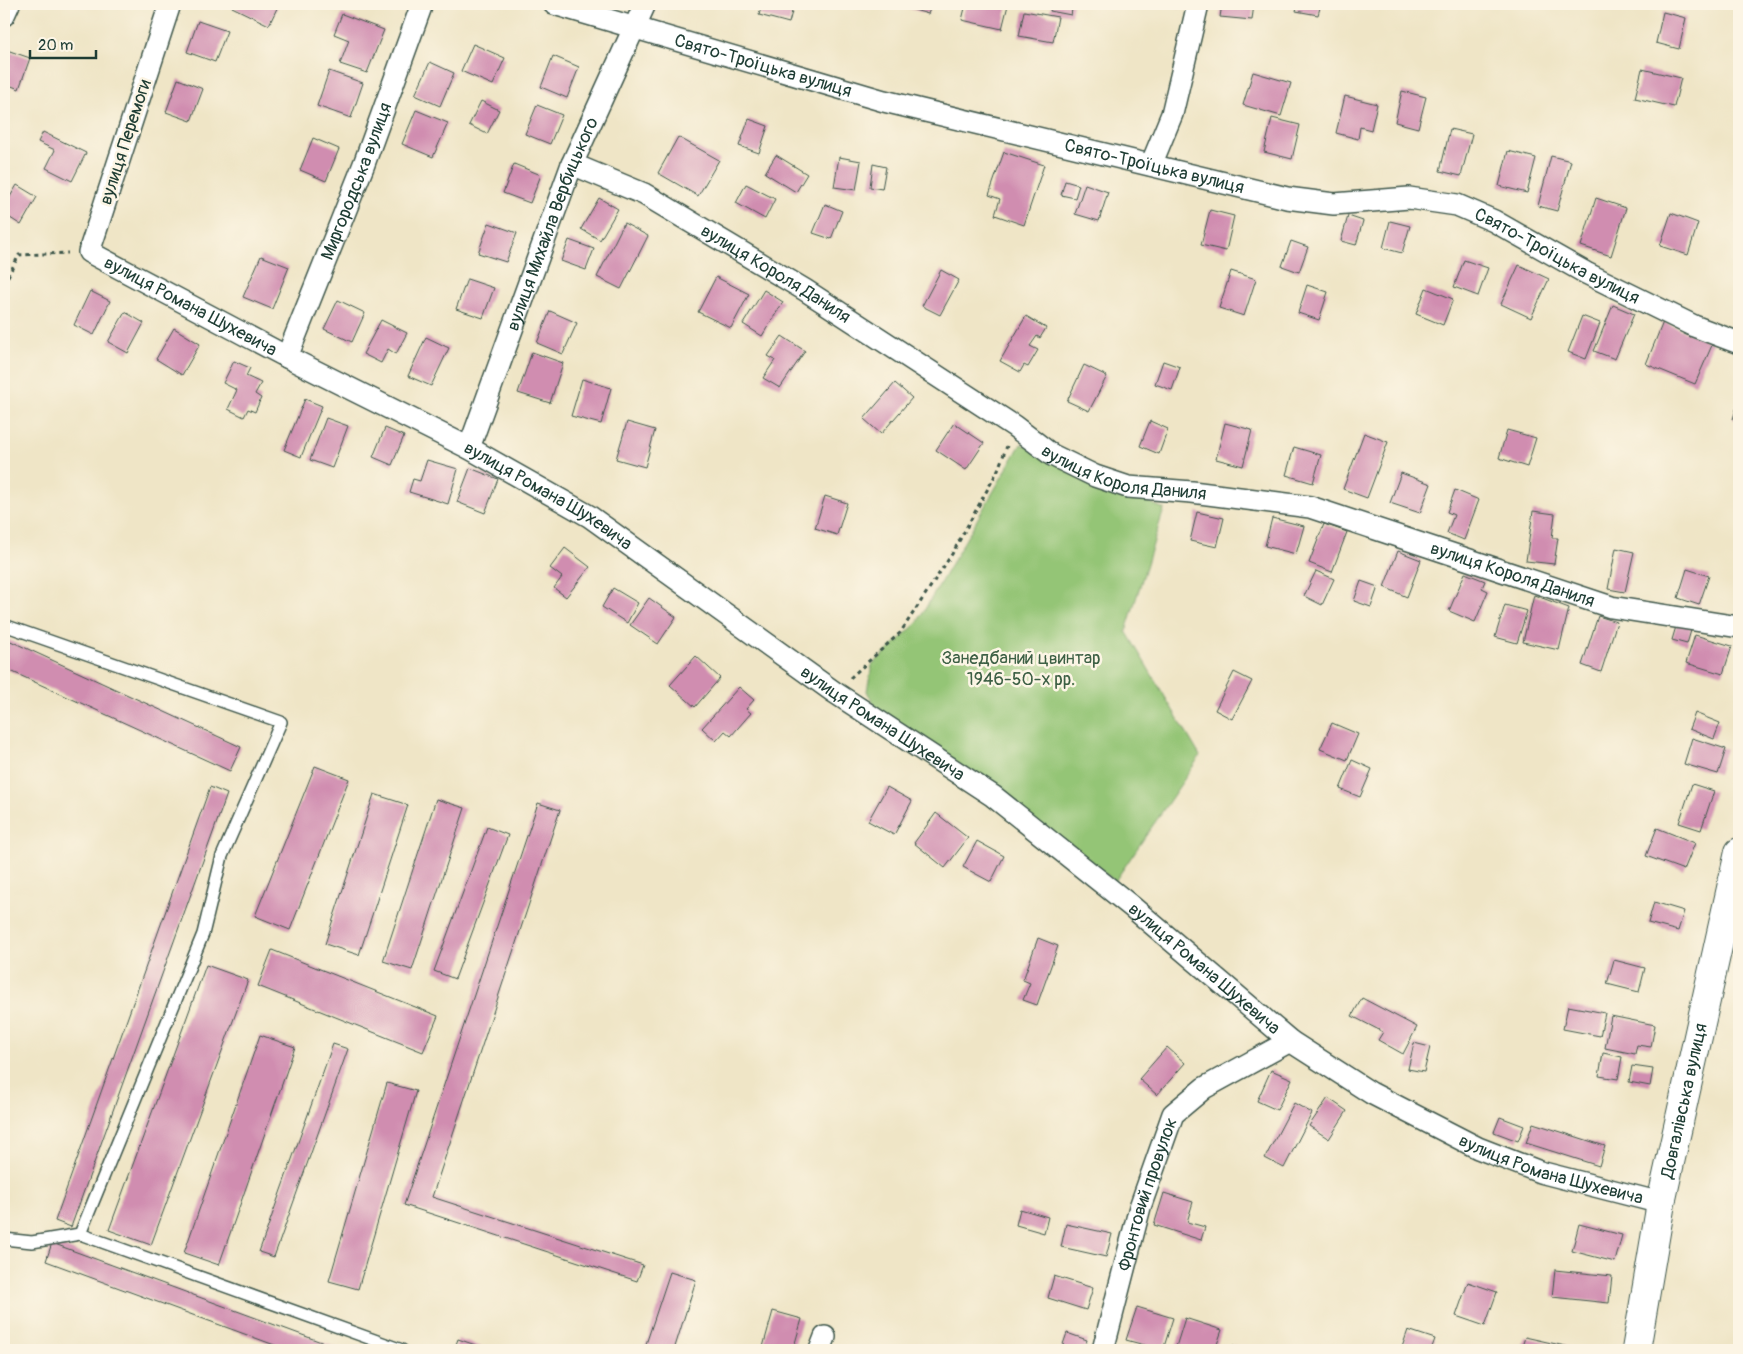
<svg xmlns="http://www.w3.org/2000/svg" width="1743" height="1354" viewBox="0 0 1743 1354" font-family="Pangolin,sans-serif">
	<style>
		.green { fill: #94c576; stroke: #5a8155 }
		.building { fill: #d08db0 }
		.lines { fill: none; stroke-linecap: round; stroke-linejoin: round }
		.service-casing { stroke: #3e564a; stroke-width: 14 }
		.minor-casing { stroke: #3e564a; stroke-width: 24 }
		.tertiary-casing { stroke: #3e564a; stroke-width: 30 }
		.path { stroke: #3e564a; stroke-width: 3; stroke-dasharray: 4 4; stroke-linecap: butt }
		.service { stroke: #fff; stroke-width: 11 }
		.minor { stroke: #fff; stroke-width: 21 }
		.tertiary { stroke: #fff; stroke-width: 28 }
		.labels { text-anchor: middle; stroke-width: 5; stroke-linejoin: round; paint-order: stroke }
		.street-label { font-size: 18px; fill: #1f3d34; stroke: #fcf5e5 }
		.park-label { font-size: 18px; fill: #3c5f44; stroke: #fcf5e5 }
	</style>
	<rect width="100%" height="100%" fill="#fcf5e5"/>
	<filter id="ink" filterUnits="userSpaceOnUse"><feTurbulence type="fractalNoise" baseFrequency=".02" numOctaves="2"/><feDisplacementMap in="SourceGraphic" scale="10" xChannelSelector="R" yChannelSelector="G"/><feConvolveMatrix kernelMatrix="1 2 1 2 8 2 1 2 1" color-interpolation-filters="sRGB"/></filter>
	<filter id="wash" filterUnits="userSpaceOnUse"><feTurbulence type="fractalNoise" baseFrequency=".0096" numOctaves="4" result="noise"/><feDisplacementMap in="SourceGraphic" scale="20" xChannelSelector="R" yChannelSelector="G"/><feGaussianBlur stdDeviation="1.12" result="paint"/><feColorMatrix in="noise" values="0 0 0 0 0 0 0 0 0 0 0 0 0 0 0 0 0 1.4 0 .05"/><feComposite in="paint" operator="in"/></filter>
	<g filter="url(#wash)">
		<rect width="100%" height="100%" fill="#efe5c6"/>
		<path class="green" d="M1021 444 1164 509 1126 631 1200 756 1115 881 875 707 867 691 872 665 917 623Z"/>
		<g id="blocks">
			<path class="building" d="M233 4H279L269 25 232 7Z
				M762 4H794L789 23 759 15Z
				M902 4H932L928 14 901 6Z
				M966 4 1008 5 1002 29 962 20Z
				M1052 4H1073L1071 15 1050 11Z
				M1162 4H1182V8Z
				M1222 4H1254L1252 20 1220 17Z
				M1298 4H1321L1318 15 1296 11Z
				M1024 11 1058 17 1053 42 1019 36Z
				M1663 12 1686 18 1679 49 1656 43Z
				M342 14 384 30 367 73 340 64 349 40 334 34Z
				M198 21 227 31 215 62 187 52Z
				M473 44 505 58 493 85 461 71Z
				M4 49 30 58 19 89 4 83Z
				M553 56 579 67 567 98 541 87Z
				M430 62 454 73 440 106 415 95Z
				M1642 69 1681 78 1674 107 1635 98Z
				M329 71 363 83 351 118 317 106Z
				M1253 72 1291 83 1281 116 1243 105Z
				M178 79 203 89 191 121 166 112Z
				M1402 91 1426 97 1418 128 1395 122Z
				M1345 96 1377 104 1371 130 1360 127 1358 139 1336 133Z
				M481 101 499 110 487 134 469 125Z
				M537 105 562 115 550 144 525 134Z
				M416 110 448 123 433 157 402 144Z
				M1272 118 1300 125 1292 159 1264 152Z
				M749 119 768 126 759 153 739 146Z
				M1450 129 1472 134 1461 176 1440 171Z
				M43 132 86 153 72 181 46 168 55 150 38 142Z
				M678 137 719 160 698 196 658 173Z
				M313 138 339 149 326 181 300 170Z
				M1508 151 1536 158 1527 193 1499 186Z
				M1004 152 1044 165 1024 225 995 215 1000 199 989 195Z
				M776 155 807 174 796 192 765 173Z
				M1551 156 1571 161 1557 211 1538 206Z
				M839 157 861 161 856 190 834 187Z
				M514 164 541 175 530 203 503 193Z
				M873 164 886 167 882 189 870 187Z
				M1065 181 1079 185 1075 198 1061 195Z
				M746 184 775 199 765 219 736 203Z
				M1085 184 1108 192 1099 221 1075 214Z
				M17 185 37 197 21 225 4 214V207Z
				M599 198 618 209 600 240 581 229Z
				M1596 198 1626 208 1611 256 1581 246Z
				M825 204 842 211 831 239 813 233Z
				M1210 210 1234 216 1226 251 1201 245Z
				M1671 213 1698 223 1688 255 1660 246Z
				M1348 216 1363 221 1356 245 1341 241Z
				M1390 221 1410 226 1402 253 1383 248Z
				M489 223 517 233 506 262 478 253Z
				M624 223 648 236 621 289 597 277Z
				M569 240 594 249 586 270 561 261Z
				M1291 241 1308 247 1299 272 1282 266Z
				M261 256 289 267 272 309 243 297Z
				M1464 260 1488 268 1478 296 1454 287Z
				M1519 265 1549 279 1531 318 1501 304Z
				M941 270 959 280 940 315 922 306Z
				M1231 271 1256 279 1244 316 1219 308Z
				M716 277 749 294 731 328 698 312Z
				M467 279 494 288 483 318 456 309Z
				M1307 285 1328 292 1319 320 1298 313Z
				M1426 288 1453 299 1443 325 1416 314Z
				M764 290 783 302 762 336 743 324Z
				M90 291 110 301 94 335 74 325Z
				M338 300 365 313 352 342 324 329Z
				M1613 305 1634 314 1615 359 1594 351Z
				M550 311 577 323 563 354 537 343Z
				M125 312 144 323 128 353 108 342Z
				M1026 316 1046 328 1040 338 1037 336 1030 346 1038 350 1028 367 1024 365 1020 372 1000 361Z
				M1582 316 1600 323 1586 359 1568 352Z
				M381 320 407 333 396 354 388 349 381 363 363 354Z
				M1663 322 1713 343 1695 384 1646 364Z
				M174 328 200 344 182 375 156 359Z
				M782 336 805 351 780 388 763 378 775 360 768 356Z
				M426 337 449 348 431 386 408 376Z
				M532 352 563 363 550 403 518 393Z
				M234 361 250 368 246 376 261 383 255 394 261 398 255 412 248 409 244 417 228 409 237 390 223 383Z
				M1163 361 1180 367 1172 390 1155 384Z
				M1084 365 1107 376 1089 411 1067 401Z
				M582 379 611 388 601 424 571 416Z
				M895 383 912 398 881 434 864 419Z
				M305 399 322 406 301 457 284 450Z
				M1739 400V421L1733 419Z
				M326 418 348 426 332 468 310 460Z
				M1150 421 1168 429 1159 454 1140 446Z
				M627 422 655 430 645 467 616 459Z
				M954 423 984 443 966 470 936 450Z
				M1225 423 1252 430 1243 466 1216 459Z
				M385 428 404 436 392 465 373 457Z
				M1507 430 1536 438 1527 467 1499 458Z
				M1364 433 1388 442 1367 498 1343 489Z
				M1294 447 1321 455 1313 483 1286 475Z
				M427 460 458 469 448 504 409 492 413 479 420 481Z
				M470 468 498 479 485 513 457 502Z
				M1401 473 1431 484 1420 513 1390 503Z
				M1455 490 1479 500 1464 540 1447 533 1454 515 1447 512Z
				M825 496 847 503 837 535 815 528Z
				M1533 511 1555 514 1552 538H1558L1554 564 1526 561Z
				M1197 512 1224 518 1217 547 1190 541Z
				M1272 518 1304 526 1296 554 1265 546Z
				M1324 524 1347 532 1332 572 1309 563Z
				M565 548 590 567 566 597 554 588 562 577 550 568Z
				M1616 548 1634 552 1625 592 1608 589Z
				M1398 551 1421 560 1407 597 1384 587Z
				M1687 569 1709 576 1699 605 1678 598Z
				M1316 571 1334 579 1322 605 1304 596Z
				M1465 573 1485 581 1482 588 1488 591 1475 622 1449 611Z
				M1361 581 1378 587 1371 607 1354 601Z
				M613 588 638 603 627 623 602 607Z
				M1534 595 1569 608 1559 650 1523 642Z
				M649 598 676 617 658 644 630 625Z
				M1505 605 1527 611 1517 643 1495 637Z
				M1598 616 1617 622 1601 672 1582 665Z
				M1677 623 1692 627 1687 644 1672 640Z
				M1695 635 1732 646 1723 674 1686 663Z
				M4 638 241 747 230 771 4 668Z
				M696 656 720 678 695 707 670 685Z
				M1234 672 1252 681 1232 719 1215 710Z
				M739 687 754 700 746 709 751 713 731 736 725 731 716 741 702 728Z
				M1695 713 1720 723 1714 739 1689 729Z
				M1332 723 1358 734 1347 760 1320 749Z
				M1692 738 1726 749 1718 774 1684 764Z
				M1352 760 1372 769 1360 797 1340 789Z
				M315 766 349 779 290 930 255 916Z
				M1692 784 1714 791 1701 830 1679 823Z
				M210 787 227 794 71 1227 55 1221Z
				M887 787 912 801 894 835 868 821Z
				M374 794 408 805 359 955 325 944Z
				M436 799 465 808 412 970 383 961Z
				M538 803 560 810 432 1197 643 1265 637 1281 404 1205Z
				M936 813 968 838 945 868 914 843Z
				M487 827 508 835 455 979 434 971Z
				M1657 828 1695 843 1684 870 1646 856Z
				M977 841 1004 856 991 882 963 867Z
				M1654 902 1684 911 1678 931 1648 923Z
				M1038 938 1058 946 1037 1005 1023 1000 1030 983 1023 980Z
				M272 950 438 1016 423 1052 258 986Z
				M1614 960 1645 968 1639 992 1607 984Z
				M206 965 248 980 151 1245 109 1230Z
				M1362 998 1417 1027 1403 1054 1378 1040 1383 1032 1352 1016Z
				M1568 1006 1605 1013 1600 1036 1563 1029Z
				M1611 1016 1655 1025 1651 1047 1637 1045 1635 1054 1605 1048Z
				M260 1035 295 1047 219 1265 184 1253Z
				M1414 1043 1430 1047 1424 1072 1408 1069Z
				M333 1044 348 1049 274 1257 259 1252Z
				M1167 1047 1185 1063 1157 1095 1139 1079Z
				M1603 1053 1622 1057 1618 1079 1599 1076Z
				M1632 1066 1653 1069 1650 1086 1629 1082Z
				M1271 1070 1292 1079 1277 1110 1257 1101Z
				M387 1083 416 1091 358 1289 329 1281Z
				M1328 1098 1347 1111 1329 1139 1309 1126Z
				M1294 1103 1312 1113 1284 1168 1265 1158Z
				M1500 1117 1524 1126 1518 1141 1494 1132Z
				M1533 1123 1605 1146 1599 1166 1526 1143Z
				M1164 1193 1193 1202 1187 1222 1205 1227 1201 1240 1154 1225Z
				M1020 1209 1048 1217 1044 1233 1016 1225Z
				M1066 1224 1112 1234 1106 1257 1061 1247Z
				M1579 1224 1622 1235 1615 1262 1572 1251Z
				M52 1243 343 1350H288L46 1261Z
				M1555 1270 1612 1276 1609 1303 1552 1297Z
				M670 1272 696 1280 674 1350H644Z
				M1054 1276 1093 1288 1086 1310 1048 1298Z
				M1468 1282 1497 1292 1485 1326 1456 1316Z
				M1137 1307 1173 1318 1163 1350 1126 1340Z
				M773 1311 802 1319 793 1350H776L763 1347Z
				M1185 1318 1222 1330 1215 1350H1175Z
				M1408 1330 1435 1339 1431 1350H1401Z
				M1067 1333 1087 1340 1084 1350H1061Z
				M1525 1337 1578 1349V1350H1521Z
				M458 1339 490 1350H454Z
				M1233 1345 1249 1350H1232Z"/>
		</g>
	</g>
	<g filter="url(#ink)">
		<use href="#blocks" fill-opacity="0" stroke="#3e564a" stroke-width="1"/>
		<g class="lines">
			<defs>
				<path id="service" d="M4 625 281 722 222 856 203 934 80 1234
					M4 1239 32 1242 80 1234 402 1350"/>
				<g id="minor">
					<path id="s1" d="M170 4 89 252 287 357 469 448 589 516 834 692 993 796 1131 906 1290 1041 1371 1093 1478 1148 1540 1172 1661 1203"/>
					<path id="s2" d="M554 4 884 101 1287 198 1334 204 1409 198 1457 205 1494 221 1586 273 1694 326 1739 343"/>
					<path d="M4 15 9 4"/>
					<path id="s3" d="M572 164 644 194 805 290 1014 426 1052 455 1095 476 1128 487 1192 492 1310 507 1611 607 1739 627"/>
					<path d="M1151 165 1172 114 1198 4"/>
					<path id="s4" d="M287 357 364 164 422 4"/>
					<path id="s5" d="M469 448 572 164 645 4"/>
					<path d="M820 1350 825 1337"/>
					<path id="s6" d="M1103 1350 1140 1207 1173 1114 1204 1088 1290 1041"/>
				</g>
				<g id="tertiary">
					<path id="s7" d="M1636 1350 1661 1203 1739 852"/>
				</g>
			</defs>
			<use href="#service" class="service-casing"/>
			<use href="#minor" class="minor-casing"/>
			<use href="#tertiary" class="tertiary-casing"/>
			<path class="path" d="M4 284 19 255 68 253
				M850 678 900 633 952 554 997 472 1007 446"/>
			<use href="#service" class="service"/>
			<use href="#minor" class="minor"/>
			<use href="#tertiary" class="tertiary"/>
		</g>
	</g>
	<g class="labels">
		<g class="street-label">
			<text dy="6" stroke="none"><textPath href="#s2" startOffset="218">Свято-Троїцька вулиця</textPath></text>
			<text transform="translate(125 142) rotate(-72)" y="6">вулиця Перемоги</text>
			<text dy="6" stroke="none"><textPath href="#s2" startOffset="622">Свято-Троїцька вулиця</textPath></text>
			<text dy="6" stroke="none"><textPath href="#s4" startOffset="189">Миргородська вулиця</textPath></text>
			<text dy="6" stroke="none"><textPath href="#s5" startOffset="239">вулиця Михайла Вербицького</textPath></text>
			<text dy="6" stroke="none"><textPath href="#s2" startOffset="1042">Свято-Троїцька вулиця</textPath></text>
			<text dy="6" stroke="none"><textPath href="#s3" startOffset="232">вулиця Короля Даниля</textPath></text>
			<text dy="6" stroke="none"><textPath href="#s1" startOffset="376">вулиця Романа Шухевича</textPath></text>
			<text dy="6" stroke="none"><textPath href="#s3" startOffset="638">вулиця Короля Даниля</textPath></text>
			<text dy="6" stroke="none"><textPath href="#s1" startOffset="781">вулиця Романа Шухевича</textPath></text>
			<text dy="6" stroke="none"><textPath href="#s3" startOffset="1042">вулиця Короля Даниля</textPath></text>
			<text dy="6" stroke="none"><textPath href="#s1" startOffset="1186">вулиця Романа Шухевича</textPath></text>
			<text dy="6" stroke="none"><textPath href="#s1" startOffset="1591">вулиця Романа Шухевича</textPath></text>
			<text dy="6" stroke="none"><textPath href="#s7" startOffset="254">Довгалівська вулиця</textPath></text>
			<text dy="6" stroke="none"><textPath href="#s1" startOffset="1996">вулиця Романа Шухевича</textPath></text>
			<text dy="6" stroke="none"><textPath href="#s6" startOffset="162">Фронтовий провулок</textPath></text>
		</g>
		<g class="park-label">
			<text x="1021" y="664">Занедбаний цвинтар<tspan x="1021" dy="21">1946-50-х рр.</tspan></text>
		</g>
	</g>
	<rect width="1743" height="1354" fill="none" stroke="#fcf5e5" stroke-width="20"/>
	<path d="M30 50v8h66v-8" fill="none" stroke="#1f3d34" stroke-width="2.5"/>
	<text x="38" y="50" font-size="15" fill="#1f3d34" stroke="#fcf5e5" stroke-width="4" paint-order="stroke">20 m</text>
</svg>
